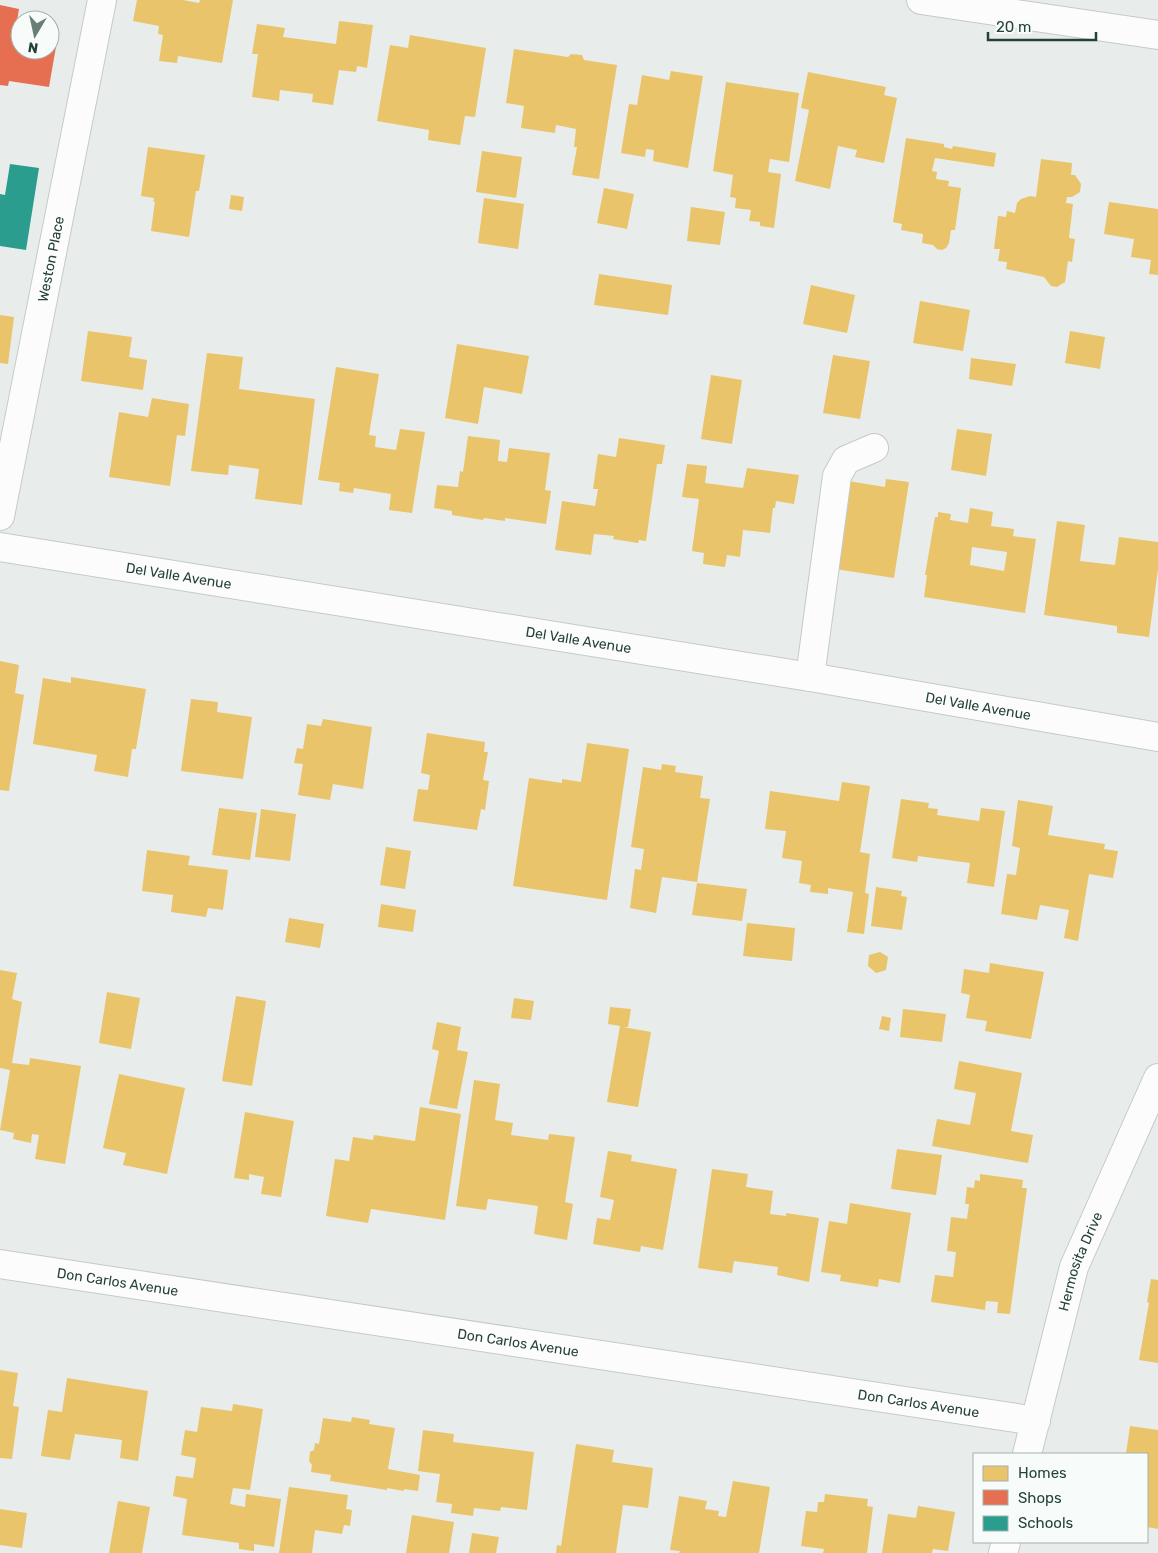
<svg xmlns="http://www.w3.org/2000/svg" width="1158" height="1553" viewBox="0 0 1158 1553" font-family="Rubik,sans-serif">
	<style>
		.homes { fill: #e9c46a; fill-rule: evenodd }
		.shops { fill: #e76f51 }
		.schools { fill: #2a9d8f }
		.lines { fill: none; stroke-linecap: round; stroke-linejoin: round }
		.minor-casing { stroke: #c5cac8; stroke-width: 30 }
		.minor { stroke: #fcfcfc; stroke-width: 28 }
		.labels { text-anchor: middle; stroke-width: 5; stroke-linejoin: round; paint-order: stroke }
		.street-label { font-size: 14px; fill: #24423a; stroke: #f7fbf9 }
	</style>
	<rect width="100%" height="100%" fill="#e8edeb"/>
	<path class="homes" d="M137 0H183L199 3 200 0H233L222 63 178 56 177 63 159 61 163 35 158 34 159 26 133 21Z
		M339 21 373 25 367 68 357 66 356 72 339 70 333 105 312 102 313 94 280 90 279 101 252 97 258 54H252L257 24 285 28 283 37 336 44Z
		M410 35 486 48 475 117 465 116 460 145 428 140 429 130 377 121 390 45 408 48Z
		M514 49 568 57 571 54 582 55 584 60 617 65 599 179 572 175 577 147H574L576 129 556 125 555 133 521 128 524 106 506 103Z
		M671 71 703 76 688 168 653 161 654 150 646 149 645 157 621 153 629 104 637 105 642 75 669 80Z
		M808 72 886 87 884 95 897 98 884 163 855 157 857 150 838 146 830 189 795 181 809 110 801 108Z
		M726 82 799 93 789 162 770 159 768 172 781 174 774 228 760 226V222L749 221 751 210 735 208 736 198 730 197 733 175 713 171Z
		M906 138 944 144V147L952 149 953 146 996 153 994 167 935 158 932 171 937 172 936 179 949 181 948 186 961 188 955 230H951L949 243 946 248 942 250 937 249 933 245 922 243 923 234 901 230 902 224 893 222Z
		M148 147 205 155 199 191H196L189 237 151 231 155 201 153 202 154 198 141 196Z
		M482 151 522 157 516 198 476 192Z
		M1041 159 1072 163 1071 175H1075L1081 184 1080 192 1072 197H1067L1066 203 1073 204 1069 238 1075 239 1072 262 1068 261 1065 282 1057 287 1051 286 1044 277 1006 269 1007 262 998 261 1000 249H994L998 216 1006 217 1007 211 1015 213 1017 203 1021 199 1030 196 1036 197Z
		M604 188 634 194 627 229 597 223Z
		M231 195 244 197 242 211 229 209Z
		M484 198 524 204 518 249 478 243Z
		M1109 202 1158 209V275L1149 274 1151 260 1131 257 1134 239 1104 234Z
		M691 207 725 212 720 245 687 241Z
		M599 274 672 285 668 315 594 305Z
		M811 285 855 295 847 333 803 324Z
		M920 301 970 310 963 351 913 343Z
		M0 315 14 317 8 364 0 363Z
		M88 331 132 337 129 357 147 360 143 390 81 381Z
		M1070 331 1105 337 1100 369 1065 363Z
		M457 344 529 356 522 394 484 387 478 424 445 418Z
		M207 353 243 357 239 389 315 399 302 505 255 499 259 469 229 465 228 475 191 471Z
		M833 355 870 361 860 419 823 413Z
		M971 358 1016 364 1012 386 969 379Z
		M336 367 379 374 369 435 376 436 375 447 396 450 400 429 425 432 412 513 389 510 391 494 354 488 353 493 339 491 340 483 318 480Z
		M711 375 742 380 732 444 701 439Z
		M152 398 189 404 185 436 177 435 170 486 109 477 119 412 148 417Z
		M957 429 992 434 986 476 951 470Z
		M468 436 500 440 498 461 507 462 509 448 550 453 545 490 551 491 546 524 505 518V521L484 518 483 520 452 515V511L434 508 437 485 458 487 460 471 463 472Z
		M619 438 665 445 662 464H657L646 541 639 540 638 543 613 539 614 536 594 534 591 555 555 550 562 501 595 506 598 489H593L598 454 616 457Z
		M687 464 707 466 705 483 743 488 747 468 799 475 794 504 776 501 775 508H773L770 533 743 530 740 557 727 555 725 567 703 564 704 553 692 551 699 499 682 497Z
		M886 479 909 482 894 578 835 569 848 481 885 487Z
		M970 508 993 512 991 526 1014 529 1013 536 1036 539 1025 613 924 597 927 575H925L935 517H938V512L951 514 950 520 968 523ZM972 547 1007 552 1004 571 970 565Z
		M1057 521 1085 525 1080 561 1115 565 1119 537 1158 542V569L1149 637 1117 633V626L1044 615Z
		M0 661 19 665 15 693 24 695 9 791 0 790Z
		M71 677 146 689 136 749H132L128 777 94 771 97 755 33 744 43 678 71 683Z
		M191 699 218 702 217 712 252 717 243 779 181 771Z
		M323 719 372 727 363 789 333 784 330 800 298 795 303 764 294 763 297 748 303 749 307 724 321 726Z
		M427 733 485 742 484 752H488L483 780 489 781 485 810 481 809 477 830 413 821 418 789 428 790 430 775 421 773Z
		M587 743 629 749 607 900 513 886 529 778 562 783V779L581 782Z
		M662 764 676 766 675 772 703 776 700 798 710 799 697 882 662 877 656 913 630 908 635 869 641 870 644 849 631 847 643 767 661 770Z
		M842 782 870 786 860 852 870 854 865 893 869 894 864 934 847 932 853 892 828 888V894L810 892 811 885 799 883 802 861 782 858 786 831 765 829 770 791 839 801Z
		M901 799 929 803 928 808 938 809 937 815 979 821 981 808 1005 811 994 887 967 883 970 863 918 856 917 862 892 858Z
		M1018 800 1053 806 1048 835 1105 844 1104 849 1118 851 1113 878 1089 874 1078 941 1064 938 1069 910 1040 905 1037 920 1001 914 1007 874 1016 875 1020 848 1012 846Z
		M219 808 257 813 250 860 212 855Z
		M261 809 296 814 290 861 255 857Z
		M386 847 411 851 405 889 380 885Z
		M147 850 190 856 188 865 228 870 223 910 208 908 206 917 171 912 173 895 142 891Z
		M697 883 747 889 742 921 692 915Z
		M876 887 902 891 901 896 907 897 902 930 871 926Z
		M381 904 416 910 413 932 378 927Z
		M289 918 324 924 320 948 285 942Z
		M747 923 795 928 792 961 743 956Z
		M880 952 888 957 886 970 876 973 868 966 869 955Z
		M990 963 1044 972 1031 1039 985 1031 987 1021 966 1018 970 995 961 993 964 969 989 973Z
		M0 970 17 973 12 999 22 1002 12 1063 29 1065 30 1058 81 1066 65 1164 35 1159 39 1135 32 1134 31 1143 13 1139 14 1133 0 1130 10 1070 0 1068Z
		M107 992 140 998 131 1049 99 1043Z
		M236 996 266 1001 252 1086 222 1081Z
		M514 998 534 1001 531 1020 511 1018Z
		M610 1007 631 1009 628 1027H623L651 1032 638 1107 607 1102 620 1026 608 1024Z
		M903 1009 946 1014 942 1042 900 1037Z
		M882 1016 891 1018 889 1031 879 1029Z
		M437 1022 461 1027 457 1050 468 1052 457 1109 429 1104 439 1051 432 1049Z
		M959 1061 1022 1073 1011 1131 1033 1135 1028 1163 932 1146 937 1119 970 1125 976 1093 954 1089Z
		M119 1074 185 1088 167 1174 123 1165 126 1153 103 1148Z
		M474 1080 500 1084 495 1120 513 1123 511 1135 548 1140 549 1134 575 1137 565 1202 573 1204 567 1240 534 1234 538 1206 488 1199 486 1210 456 1206Z
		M420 1107 461 1114 445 1220 371 1209 368 1223 326 1216 335 1159 349 1161 353 1137 373 1140 374 1135 415 1141Z
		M245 1112 294 1121 281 1197 261 1194 264 1177 249 1174V1180L234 1178Z
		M897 1149 942 1155 936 1195 891 1189Z
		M608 1151 632 1155 631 1161 677 1169 663 1250 641 1246 640 1252 593 1244 597 1218 610 1220 614 1200 600 1197Z
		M712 1169 748 1174 746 1187 773 1191 770 1214 786 1216V1213L819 1218 809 1282 777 1275 778 1267 734 1261 732 1273 698 1268Z
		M980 1174 1023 1180 1022 1188H1027L1010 1314 997 1313 998 1302 986 1301 985 1310 931 1302 935 1275 953 1277 956 1252 947 1251 951 1217 967 1219 969 1204H965L967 1187 974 1188 975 1180 980 1181Z
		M850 1203 911 1213 900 1283 879 1279 878 1287 840 1281 841 1275 821 1272 829 1221 847 1224Z
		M1151 1279 1158 1280V1363L1139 1360 1149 1303 1147 1302Z
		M0 1370 18 1373 13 1406 19 1407 12 1459 0 1458Z
		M67 1378 148 1391 138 1461 120 1458 122 1440 75 1434 70 1460 41 1456 48 1410 62 1412Z
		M233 1404 263 1409 250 1490 233 1488 230 1504 245 1507 246 1494 281 1499 274 1547 254 1544V1551L239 1549V1543L182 1535 187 1499 173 1496 176 1476 193 1478 196 1458 181 1455 185 1430 197 1432 201 1407 232 1411Z
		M352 1417 370 1420 369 1424 395 1428 388 1469 420 1475 418 1491 404 1489V1491L387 1488V1490L330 1481 331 1475 311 1472 312 1465 309 1461 310 1452 314 1450 315 1443 319 1444 323 1418 351 1422Z
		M1130 1426 1158 1430V1529L1147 1527V1454H1126Z
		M423 1430 454 1434 453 1442 534 1452 527 1510 501 1507 500 1511 474 1508 473 1516 451 1513 452 1504 436 1502 440 1474 418 1471Z
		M576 1444 614 1450 612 1462 653 1468 648 1508 623 1505 616 1553H556L557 1545 561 1546Z
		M733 1481 770 1487 759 1553H679L680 1551 670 1550 679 1496 707 1501 705 1509 719 1511 718 1516 726 1517Z
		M289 1487 348 1495 346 1509 352 1510 350 1526 344 1525 342 1534 315 1530 312 1553H279Z
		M825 1494 868 1499 867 1506 873 1507 867 1553H823L824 1549 801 1546 806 1511 817 1512 818 1502H824Z
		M118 1501 150 1507 142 1553H109Z
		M918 1506 955 1512 948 1551 933 1549 932 1553H882L888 1514 916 1518Z
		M0 1509 27 1513 22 1548 0 1545Z
		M412 1515 454 1522 449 1553H406Z
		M472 1533 499 1537 496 1553H469Z"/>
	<path class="shops" d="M0 5 19 9 15 34H20V50H50V40L57 41 49 87 9 81 8 86 0 85Z"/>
	<path class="schools" d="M10 164 39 168 26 250 0 246V194L5 195Z"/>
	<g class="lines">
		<defs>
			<g id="minor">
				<path d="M921 0 1158 35"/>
				<path id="s1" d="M0 516 102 0"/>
				<path id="s2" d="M0 547 810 677 1158 737"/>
				<path d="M810 677 837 476 846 460 874 448"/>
				<path id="s3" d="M0 1264 1036 1421"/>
				<path id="s4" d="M1027 1454 1074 1267 1158 1078"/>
				<path d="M1003 1553 1006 1542"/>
			</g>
		</defs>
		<use href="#minor" class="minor-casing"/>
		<use href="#minor" class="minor"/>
	</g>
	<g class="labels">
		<g class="street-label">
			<text dy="5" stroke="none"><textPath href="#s1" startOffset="262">Weston Place</textPath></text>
			<text dy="5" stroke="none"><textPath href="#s2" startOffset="181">Del Valle Avenue</textPath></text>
			<text dy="5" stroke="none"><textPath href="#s2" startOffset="586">Del Valle Avenue</textPath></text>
			<text dy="5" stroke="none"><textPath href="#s2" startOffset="991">Del Valle Avenue</textPath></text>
			<text dy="5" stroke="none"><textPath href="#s4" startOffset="200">Hermosita Drive</textPath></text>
			<text dy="5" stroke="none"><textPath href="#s3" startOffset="119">Don Carlos Avenue</textPath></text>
			<text dy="5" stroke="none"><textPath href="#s3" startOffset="524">Don Carlos Avenue</textPath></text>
			<text dy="5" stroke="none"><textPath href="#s3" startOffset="929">Don Carlos Avenue</textPath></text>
		</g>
	</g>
	<rect x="973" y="1453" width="175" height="90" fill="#f7fbf9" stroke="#a3b1ad"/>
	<rect x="983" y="1466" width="25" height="15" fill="#e9c46a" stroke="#a3b1ad"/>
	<text x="1018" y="1478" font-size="15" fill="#24423a">Homes</text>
	<rect x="983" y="1490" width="25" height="15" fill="#e76f51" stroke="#a3b1ad"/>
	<text x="1018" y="1503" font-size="15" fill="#24423a">Shops</text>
	<rect x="983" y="1516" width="25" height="15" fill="#2a9d8f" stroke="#a3b1ad"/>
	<text x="1018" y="1528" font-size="15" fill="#24423a">Schools</text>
	<g transform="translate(35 35) rotate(189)"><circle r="24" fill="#f7fbf9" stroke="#a3b1ad"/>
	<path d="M0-4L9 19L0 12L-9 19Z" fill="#697e78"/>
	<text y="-8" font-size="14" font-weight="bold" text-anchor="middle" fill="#24423a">N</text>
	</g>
	<path d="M988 32v8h108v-8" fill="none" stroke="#24423a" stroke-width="2.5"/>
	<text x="996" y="32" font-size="15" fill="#24423a" stroke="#f7fbf9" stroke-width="4" paint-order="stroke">20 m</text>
</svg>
